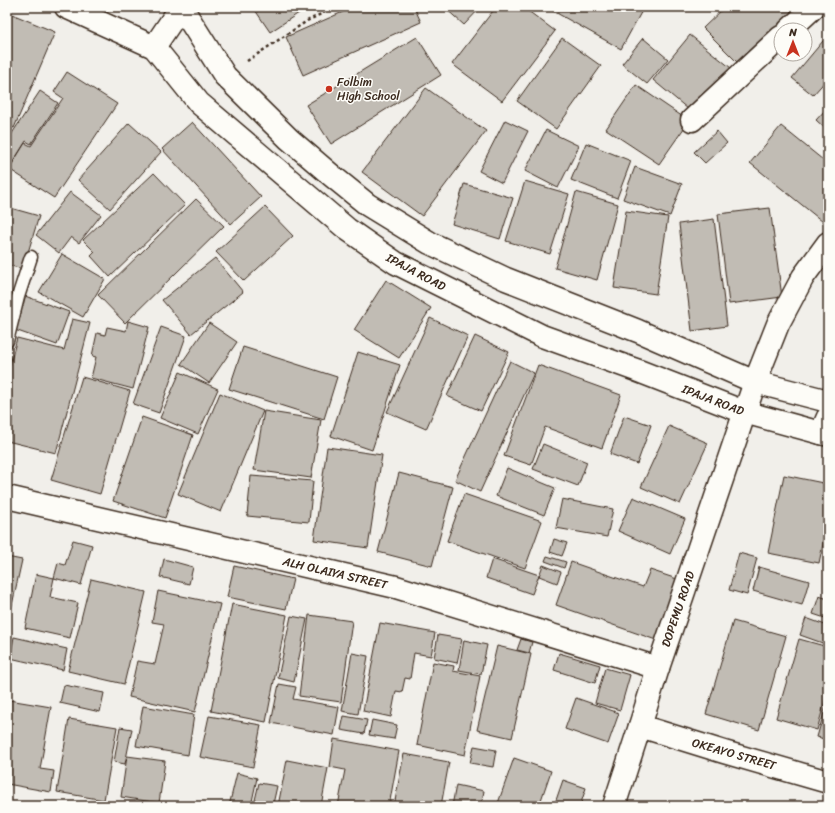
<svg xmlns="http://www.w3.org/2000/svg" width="835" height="813" viewBox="0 0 835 813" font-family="Sriracha,sans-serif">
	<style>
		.building { fill: #c1bcb4; stroke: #3b2a1e }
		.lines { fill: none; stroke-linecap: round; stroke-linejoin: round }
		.service-casing { stroke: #3b2a1e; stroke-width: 15 }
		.minor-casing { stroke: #3b2a1e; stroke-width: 25 }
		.tertiary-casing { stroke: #3b2a1e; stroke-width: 25 }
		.secondary-casing { stroke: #3b2a1e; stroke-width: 25 }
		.path { stroke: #3b2a1e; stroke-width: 2.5; stroke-dasharray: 3 3; stroke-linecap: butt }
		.service { stroke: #fdfcf7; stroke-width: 12 }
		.minor { stroke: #fdfcf7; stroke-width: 22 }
		.tertiary { stroke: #fdfcf7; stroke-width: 22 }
		.secondary { stroke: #fdfcf7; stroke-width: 22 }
		.poi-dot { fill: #c8321e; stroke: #fdfcf7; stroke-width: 1.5 }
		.labels { text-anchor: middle; stroke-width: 3; stroke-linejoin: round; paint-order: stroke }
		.poi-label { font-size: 12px; fill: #3b2a1e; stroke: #fdfcf7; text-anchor: start }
		.street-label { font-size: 12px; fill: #3b2a1e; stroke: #fdfcf7 }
	</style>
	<rect width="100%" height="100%" fill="#f1efea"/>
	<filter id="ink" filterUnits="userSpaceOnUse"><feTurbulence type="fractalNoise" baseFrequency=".025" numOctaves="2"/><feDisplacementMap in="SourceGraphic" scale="8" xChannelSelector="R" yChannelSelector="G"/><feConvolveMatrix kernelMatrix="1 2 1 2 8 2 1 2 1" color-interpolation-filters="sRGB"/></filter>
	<g filter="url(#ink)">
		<path class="building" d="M253 7H308L270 32Z
			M354 7H414L421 22 303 75 286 37Z
			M444 7H481L464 25Z
			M496 7H523L555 31 502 101 452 64Z
			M555 7H644L621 49 553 11Z
			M725 7H806L743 68 703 28Z
			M7 12 55 32 14 128 7 125Z
			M690 35 731 68 694 114 653 80Z
			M828 35V78L813 95 792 78Z
			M417 37 441 75 331 144 306 105Z
			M562 38 601 66 556 129 517 101Z
			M643 38 668 59 647 84 622 64Z
			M67 72 117 104 54 198 9 169 25 143 31 146 63 98 54 92Z
			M636 85 689 121 659 164 606 129Z
			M426 88 486 131 422 216 362 172Z
			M40 91 58 103 31 144 26 141 11 165 7 162V141Z
			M828 107V131L816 120Z
			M505 120 528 131 502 183 479 171Z
			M192 122 261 197 231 224 162 149Z
			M129 123 161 152 110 209 78 180Z
			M781 126 828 164V226L750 163Z
			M546 130 579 146 558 188 525 171Z
			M717 131 727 143 705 163 694 152Z
			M586 143 631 161 617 198 571 180Z
			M635 167 682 184 670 216 623 199Z
			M154 173 185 205 110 277 91 256 95 252 83 240Z
			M525 181 569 194 550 254 506 241Z
			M464 184 513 198 500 239 452 224Z
			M70 192 101 215 79 243 71 237 59 253 36 235Z
			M576 192 618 204 597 280 555 268Z
			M196 199 224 226 125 323 98 295Z
			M7 207 39 216 23 269 7 265Z
			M265 207 293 236 244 281 216 252Z
			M770 208 782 297 729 304 718 214Z
			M626 211 668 217 656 294 614 288Z
			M714 219 727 326 692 331 679 224Z
			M62 254 105 279 83 317 39 292Z
			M215 258 243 292 191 334 162 300Z
			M386 280 431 308 399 358 354 330Z
			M25 296 69 312 57 345 12 329Z
			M430 318 468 336 426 429 387 412Z
			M72 319 90 323 56 453 7 441V376L17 338 64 350Z
			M128 321 149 327 133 389 91 378 96 357 92 356 97 333 105 335 107 327 126 331Z
			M209 323 237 342 209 383 181 364Z
			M161 327 186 336 159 413 133 404Z
			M475 336 509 352 481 411 447 396Z
			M243 347 337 377 324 419 229 389Z
			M358 352 400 365 372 450 331 436Z
			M510 361 534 373 480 492 455 480Z
			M538 365 621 395 602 448 545 427 531 465 504 456Z
			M180 372 218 389 198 434 160 418Z
			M82 377 130 391 100 494 51 480Z
			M220 393 263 411 221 512 178 494Z
			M264 411 321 420 311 478 254 470Z
			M624 416 651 425 637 464 610 454Z
			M142 417 193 435 165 518 113 501Z
			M669 426 708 443 680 504 641 487Z
			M543 444 587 462 578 486 533 469Z
			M327 447 382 455 368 548 314 540Z
			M507 468 555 488 544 515 496 496Z
			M399 473 453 487 432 566 378 552Z
			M784 475 828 484V520L819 563 768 553Z
			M251 476 313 481 309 522 247 516Z
			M464 494 542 521 525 568 447 541Z
			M633 497 685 519 670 554 618 531Z
			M562 499 613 509 607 537 556 528Z
			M554 539 567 543 562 556 550 552Z
			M73 540 92 545 81 585 54 578 58 563 65 565Z
			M739 553 757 558 747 595 729 590Z
			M547 556 566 562 564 568 545 561Z
			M7 557 22 560 7 628Z
			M164 559 193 567 189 584 160 577Z
			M492 559 539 575 532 594 486 578Z
			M571 562 643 587 650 570 677 579 656 640 556 605Z
			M543 565 561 572 557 583 539 576Z
			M234 566 293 579 286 609 227 597Z
			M759 567 809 581 802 605 753 591Z
			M36 574 54 578 50 597 78 603 70 638 25 628Z
			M91 579 146 592 124 684 68 671Z
			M158 591 220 604 195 712 129 697 137 661 155 664 164 624 152 622Z
			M819 596 828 599V619L813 614Z
			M232 604 287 615 266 722 211 711Z
			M309 615 352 621 341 702 299 696Z
			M291 616 307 619 294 682 278 678Z
			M806 618 828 626V645L800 635Z
			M733 621 786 636 759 730 706 714Z
			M380 623 435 633 431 656 414 653 410 679 405 678 402 692 396 691 391 717 363 711Z
			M438 635 462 639 457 663 434 658Z
			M14 637 67 649 63 670 10 658Z
			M521 639 532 642 529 653 517 650Z
			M799 639 828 647V690L817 730 776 718Z
			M464 640 487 645 481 674 459 670Z
			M497 646 531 654 512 738 477 730Z
			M352 653 368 656 358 714 342 711Z
			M559 653 600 665 595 683 554 670Z
			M433 662 454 666 453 671 480 676 465 755 417 745Z
			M605 668 630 675 620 710 595 703Z
			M279 684 296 687 293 699 339 707 334 735 271 723Z
			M64 685 104 693 100 712 60 703Z
			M576 698 619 713 608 744 565 729Z
			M828 699V740L817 737Z
			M9 700 51 707 40 769 54 771 51 792 7 784V712Z
			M143 706 194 715 188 755 136 746Z
			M209 716 261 725 253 767 200 757Z
			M344 716 367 720 364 734 341 730Z
			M69 719 117 727 104 800 57 792Z
			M372 720 397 725 394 739 369 735Z
			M120 727 132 729 125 764 114 762Z
			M334 739 399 751 389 806H338L345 770 330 767Z
			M474 746 496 750 493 767 470 763Z
			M404 754 449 762 441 806H394Z
			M127 756 165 761 159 803 121 797Z
			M514 758 551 771 539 806H497Z
			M287 760 328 768 321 806H278Z
			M237 773 257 778 251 806H229Z
			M563 780 586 788 580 806H554Z
			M259 783 277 786 273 804 255 800Z
			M456 785 484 791 481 806H452Z
			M254 803 271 806H253Z"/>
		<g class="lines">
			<defs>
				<path id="service" d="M7 341 18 297 31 257"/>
				<path id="minor" d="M789 30 814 7
					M692 120 781 37
					M755 382 778 324 803 277 828 243
					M821 433 828 417
					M7 497 396 587 658 668
					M640 726 724 752 828 782"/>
				<path id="tertiary" d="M154 47 181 7"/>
				<path id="secondary" d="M66 7 154 47 199 103 347 229 396 263 542 336 636 370 744 412 828 435
					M179 7 182 8 225 76 289 139 331 175 368 205 430 243 506 279 638 331 755 382 828 401
					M614 806 640 726 658 668 755 382"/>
			</defs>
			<use href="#service" class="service-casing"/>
			<use href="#minor" class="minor-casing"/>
			<use href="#tertiary" class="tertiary-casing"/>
			<use href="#secondary" class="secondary-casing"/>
			<path class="path" d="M247 61 307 21 335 7"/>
			<use href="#service" class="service"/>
			<use href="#minor" class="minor"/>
			<use href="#tertiary" class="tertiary"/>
			<use href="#secondary" class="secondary"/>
		</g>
	</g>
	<circle class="poi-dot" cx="329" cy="89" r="4"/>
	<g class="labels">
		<g class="poi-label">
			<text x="337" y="86">Folbim<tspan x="337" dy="14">High School</tspan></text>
		</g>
		<g class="street-label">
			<text transform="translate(416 272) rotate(28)" y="4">IPAJA ROAD</text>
			<text transform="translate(713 400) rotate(21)" y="4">IPAJA ROAD</text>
			<text transform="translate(335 573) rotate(13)" y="4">ALH OLAIYA STREET</text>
			<text transform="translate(678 609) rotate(-71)" y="4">DOPEMU ROAD</text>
			<text transform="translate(734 754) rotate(16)" y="4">OKEAYO STREET</text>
		</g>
	</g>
	<rect width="835" height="813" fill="none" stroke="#fdfcf7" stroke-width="24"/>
	<rect x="12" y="12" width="811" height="789" fill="none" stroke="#3b2a1e" stroke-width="1.5" filter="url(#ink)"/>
	<g transform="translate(793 42)"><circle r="19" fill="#fdfcf7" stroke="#afa8a0"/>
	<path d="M0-3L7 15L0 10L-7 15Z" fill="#c8321e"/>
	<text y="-6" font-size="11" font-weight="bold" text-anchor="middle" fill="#3b2a1e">N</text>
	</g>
</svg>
